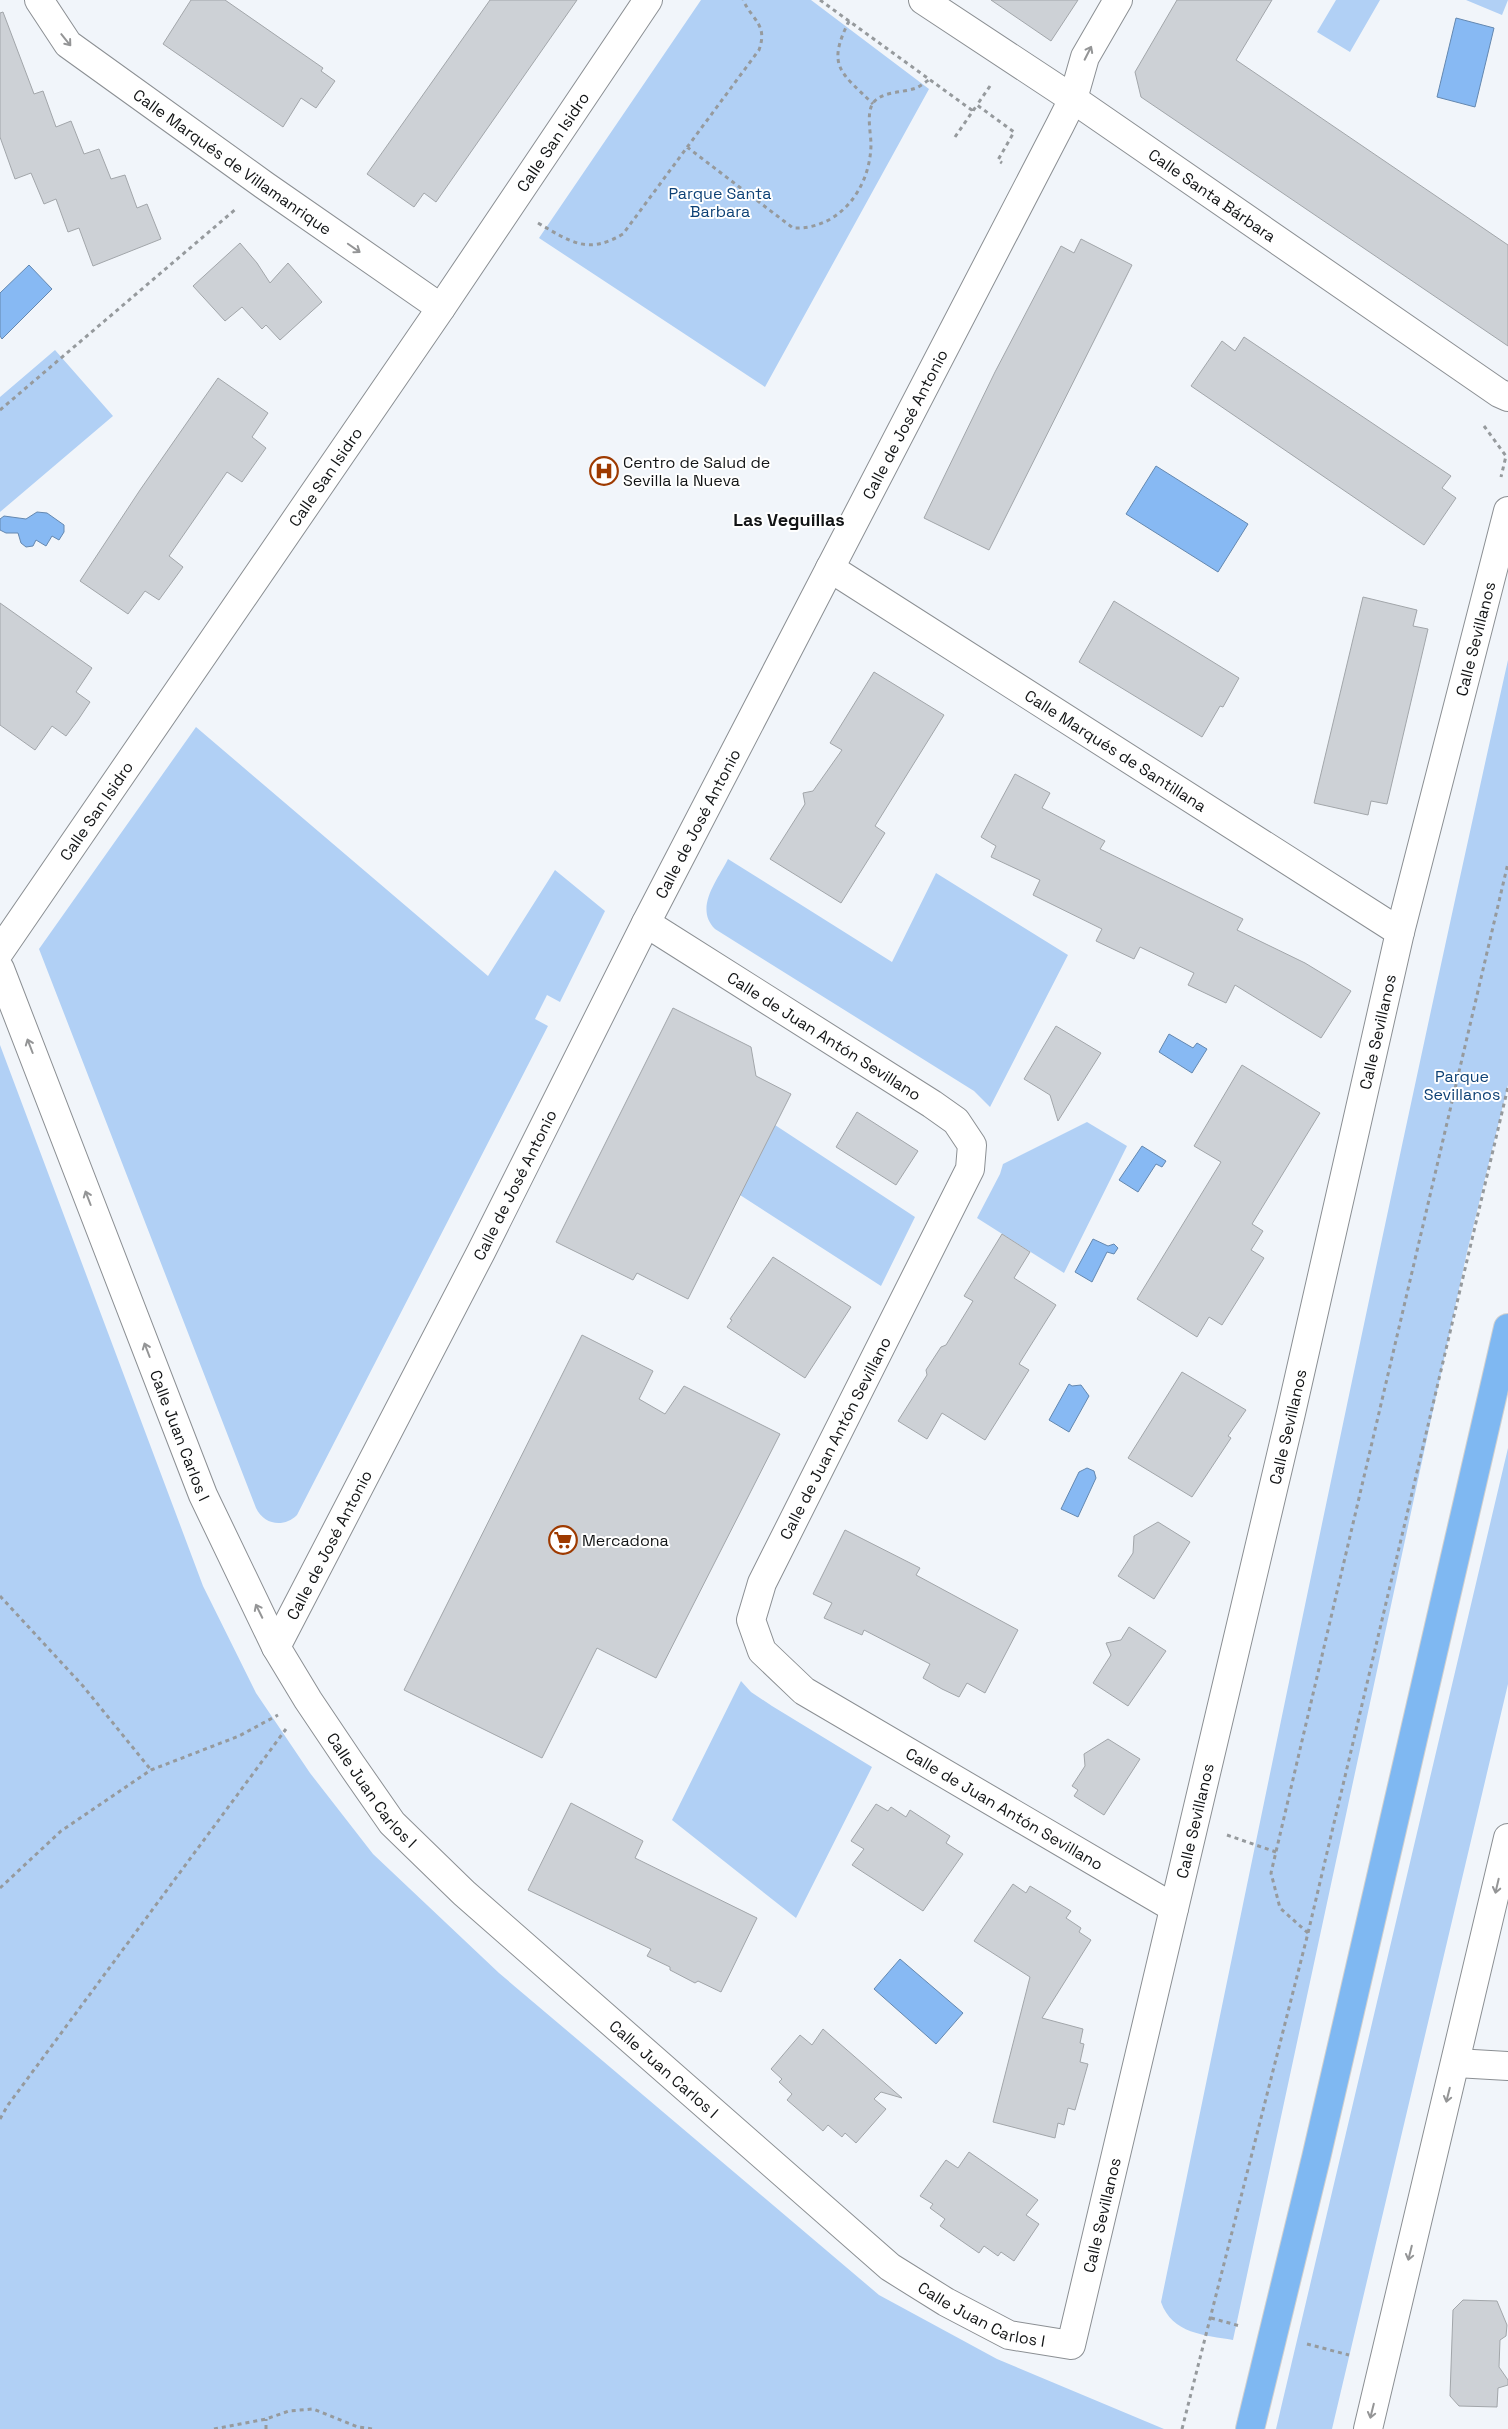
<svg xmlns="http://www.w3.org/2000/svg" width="1508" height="2429" viewBox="0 0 1508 2429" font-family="'Space Grotesk',sans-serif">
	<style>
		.green { fill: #b1d0f5 }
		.water { fill: #87b9f3; stroke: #6488b0 }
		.building { fill: #cdd1d6; stroke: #a2a6aa }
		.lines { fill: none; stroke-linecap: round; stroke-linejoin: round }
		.minor-casing { stroke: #8b8f93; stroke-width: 30 }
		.major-casing { stroke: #d0d0d0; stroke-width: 30 }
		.path { stroke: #969a9d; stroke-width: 3; stroke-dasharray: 4 4; stroke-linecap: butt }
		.minor { stroke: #fff; stroke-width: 28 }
		.major { stroke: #7fb8f2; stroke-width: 28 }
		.oneway { stroke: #949596 }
		.labels { text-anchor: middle; stroke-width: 4; stroke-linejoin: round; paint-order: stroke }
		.street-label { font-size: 16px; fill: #121415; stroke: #fff }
		.park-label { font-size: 16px; fill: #0d4175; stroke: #fff }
		.poi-label { font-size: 16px; fill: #121415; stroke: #fff; text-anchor: start }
		.neighbourhood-label { font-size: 18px; font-weight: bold; fill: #121415; stroke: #fff }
	</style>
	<rect width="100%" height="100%" fill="#f1f5fa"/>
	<path class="green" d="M701 0H811L929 89 765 387 539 238Z
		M1336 0H1380L1350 52 1317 32Z
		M1466 0H1508L1502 15Z
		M55 350 113 416 0 512V397Z
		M1508 660V1085L1467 1252 1233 2340C1205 2335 1172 2334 1161 2302 1274 1754 1386 1206 1508 660Z
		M196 727 488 976 555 870 605 911 560 1002 547 995 535 1019 548 1026 297 1515C284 1528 264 1525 256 1508L39 949Z
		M728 859 892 962 936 873 1068 955 990 1107 974 1091 715 929C694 908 717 881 728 859Z
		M0 1045 203 1586 256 1693 310 1773 373 1854 499 1973 879 2295 997 2359 1164 2429H0Z
		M1087 1122 1127 1146 1064 1273 977 1218 1000 1174 1003 1164Z
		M775 1125 915 1217 881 1286 740 1195Z
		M1508 1448V1684L1332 2429H1276Z
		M741 1681 751 1692 772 1706 872 1767 796 1918 672 1820Z"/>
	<path class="water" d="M1456 18 1494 28 1475 107 1437 97Z
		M29 265 52 289 2 339 0 336V293Z
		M1156 466 1248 524 1218 572 1126 514Z
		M37 512 47 513 64 525V532L59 540 52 536 46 546 36 540 33 546 26 547 21 543 18 533H6L0 530V519L4 516 26 519Z
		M1169 1034 1193 1048 1197 1043 1207 1049 1192 1073 1159 1052Z
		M1142 1146 1166 1161 1162 1167 1156 1164 1138 1192 1119 1180Z
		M1093 1239 1108 1246 1114 1244 1118 1248 1114 1254 1107 1252 1092 1282 1075 1272Z
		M1069 1384 1072 1386 1081 1385 1089 1396 1069 1432 1049 1420Z
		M1087 1468 1094 1471 1096 1478 1078 1517 1061 1509 1079 1472Z
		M900 1959 963 2013 936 2044 874 1989Z"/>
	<path class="building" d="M191 0H225L323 68 321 71 335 81 316 108 301 98 283 127 163 44Z
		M490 0H577L436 202 424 193 414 207 367 174Z
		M991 0H1078L1051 41Z
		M1177 0H1272L1236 60 1508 245V346L1141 97 1135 72Z
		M3 12 34 94 43 91 56 127 71 121 84 154 99 149 111 179 125 175 137 208 147 204 161 239 93 266 79 228 68 232 56 199 44 204 31 173 15 179 0 137V13Z
		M1081 239 1132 265 989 550 924 518 995 372 1061 246 1074 253Z
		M240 243 257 263 270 283 288 263 322 302 280 340 266 325 262 329 242 307 225 321 193 286Z
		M1244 337 1451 476 1442 488 1456 498 1424 545 1191 386 1222 341 1235 351Z
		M218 378 268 413 252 437 266 448 242 482 227 472 169 556 183 567 159 600 145 591 128 614 80 581 140 490Z
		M1363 597 1417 610 1413 626 1428 629 1387 804 1371 801 1368 815 1314 803Z
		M1114 601 1239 678 1223 707 1220 706 1202 737 1079 662Z
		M0 603 92 668 76 692 90 702 78 720 66 736 52 726 35 750 0 725Z
		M874 672 944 715 875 826 885 833 841 903 770 859 805 804 803 793 813 791 842 750 830 743Z
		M1015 774 1050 793 1042 808 1105 841 1100 849 1243 919 1237 930 1305 963 1351 991 1321 1038 1235 985 1226 1003 1188 985 1194 973 1140 947 1134 959 1096 941 1102 929 1033 895 1040 880 991 857 996 846 981 837Z
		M673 1008 751 1047 756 1076 791 1094 688 1299 637 1273 633 1280 556 1242Z
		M1056 1026 1101 1053 1058 1121 1050 1095 1024 1079Z
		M1242 1065 1320 1113 1252 1224 1263 1231 1251 1250 1264 1258 1222 1325 1209 1317 1197 1337 1137 1299 1221 1162 1194 1146Z
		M857 1112 918 1151 896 1185 836 1147Z
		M1002 1234 1030 1252 1014 1278 1056 1305 1019 1364 1029 1370 985 1440 942 1413 927 1439 898 1421 927 1375 926 1370 941 1347 946 1345 973 1301 964 1296Z
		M773 1257 851 1307 805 1378 727 1327 732 1320 730 1319Z
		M582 1335 653 1371 639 1399 665 1414 684 1386 780 1434 656 1678 597 1648 542 1758 404 1690Z
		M1182 1372 1246 1410 1228 1436 1231 1438 1192 1497 1128 1458Z
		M1158 1522 1190 1542 1154 1599 1118 1576 1133 1553 1134 1536Z
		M845 1530 920 1568 916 1575 1018 1630 985 1693 967 1683 959 1697 942 1689 923 1678 930 1664 864 1630 862 1635 824 1618 832 1603 813 1594Z
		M1129 1627 1166 1651 1128 1706 1093 1683 1111 1655 1106 1643 1121 1640Z
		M1108 1739 1140 1759 1104 1815 1074 1796 1078 1790 1072 1786 1085 1766 1084 1754Z
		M571 1803 643 1841 635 1858 757 1918 721 1992 698 1981 695 1983 670 1970V1967L647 1956 651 1949 528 1890Z
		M876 1804 888 1811 891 1807 906 1817 910 1810 950 1836 946 1843 963 1854 923 1911 852 1865 864 1849 851 1841Z
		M1013 1884 1026 1893 1030 1886 1071 1911 1066 1918 1081 1928 1079 1932 1091 1940 1042 2018 1083 2029 1080 2043 1084 2044 1080 2062 1088 2064 1075 2110 1068 2108 1064 2125 1058 2123 1055 2138 993 2122 1030 1977 974 1941Z
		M823 2029 902 2098 881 2092 874 2099 886 2109 856 2143 845 2133 842 2137 828 2125 823 2131 787 2100 792 2094 779 2082 782 2079 771 2069 800 2035 812 2045Z
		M969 2152 1038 2200 1026 2215 1039 2224 1014 2261 1001 2252 998 2256 984 2246 979 2253 940 2226 945 2219 930 2208 933 2204 920 2196 946 2160 958 2168Z
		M1463 2300 1497 2301 1507 2325 1506 2336 1500 2340 1499 2367 1508 2380V2385L1498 2388 1497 2407 1459 2406 1450 2396 1453 2310Z"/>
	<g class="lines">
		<defs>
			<g id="minor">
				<path id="s1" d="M39 0 68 44 264 185 441 308"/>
				<path id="s2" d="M923 0 1073 99 1499 393 1508 397"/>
				<path id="s3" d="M830 568 1400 932"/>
				<path id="s4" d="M646 923 932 1104 956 1121 972 1145 970 1169 762 1583 751 1620 762 1651 804 1691 1174 1908"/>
				<path id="s5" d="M0 951 441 308 648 0"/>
				<path id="s6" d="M0 969 203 1495 276 1647 308 1700 351 1764 392 1823 464 1893 890 2267 946 2302 1009 2335 1071 2345 1291 1413 1400 932 1508 511"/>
				<path id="s7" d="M276 1647 481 1252 646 923 1060 125 1073 99 1085 57 1118 0"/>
				<path d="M1456 2063 1508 2066"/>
				<path d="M1368 2429 1508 1838"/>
			</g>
			<path id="major" d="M1250 2429 1316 2158 1508 1328"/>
		</defs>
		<use href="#minor" class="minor-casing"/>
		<use href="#major" class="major-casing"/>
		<path class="path" d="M820 0 973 111
			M849 21C826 67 841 72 873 104
			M990 86 977 105 1014 132 998 160 1002 163
			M955 137 977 105
			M687 147 793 228C839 230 870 189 871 145 871 133 866 114 873 103 882 91 903 93 916 88 921 86 925 82 929 80
			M538 223C571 242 587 255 623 234L759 50C768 25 753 21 743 0
			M0 410 237 208
			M1484 426 1506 456 1501 477
			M0 1596 83 1686 151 1770
			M1227 1835 1276 1852
			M0 1888 61 1831 151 1770 239 1736 278 1715
			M1308 1933 1280 1908 1271 1873 1508 863
			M0 2119 8 2105 286 1729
			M1211 2318 1240 2326
			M1307 2344 1349 2355
			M214 2429 266 2419 289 2411 313 2409 358 2427 373 2429
			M266 2429V2419
			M1182 2429 1308 1933 1508 1087"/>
		<use href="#minor" class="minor"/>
		<use href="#major" class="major"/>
	</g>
	<defs><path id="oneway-shaft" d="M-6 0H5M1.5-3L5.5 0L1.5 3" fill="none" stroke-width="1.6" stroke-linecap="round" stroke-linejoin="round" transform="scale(1.25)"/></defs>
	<g class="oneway">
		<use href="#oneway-shaft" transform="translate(66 40) rotate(51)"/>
		<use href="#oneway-shaft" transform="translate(1088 53) rotate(-63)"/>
		<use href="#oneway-shaft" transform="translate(354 248) rotate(35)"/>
		<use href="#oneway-shaft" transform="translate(30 1046) rotate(-111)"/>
		<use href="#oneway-shaft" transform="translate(88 1198) rotate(-111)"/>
		<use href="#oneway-shaft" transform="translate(147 1350) rotate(-111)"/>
		<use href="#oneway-shaft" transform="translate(259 1611) rotate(-116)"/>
		<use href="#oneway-shaft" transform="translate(1497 1886) rotate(103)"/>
		<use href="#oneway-shaft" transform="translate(1448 2095) rotate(104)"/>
		<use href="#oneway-shaft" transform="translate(1410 2253) rotate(104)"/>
		<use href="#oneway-shaft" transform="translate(1372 2411) rotate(104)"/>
	</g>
	<defs>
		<symbol id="hospital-ring" viewBox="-11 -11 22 22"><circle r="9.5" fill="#fff" stroke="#9e3a00" stroke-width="1.5"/><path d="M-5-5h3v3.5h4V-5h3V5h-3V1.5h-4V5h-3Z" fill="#9e3a00"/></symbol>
		<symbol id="supermarket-ring" viewBox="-11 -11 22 22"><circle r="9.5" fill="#fff" stroke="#9e3a00" stroke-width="1.5"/><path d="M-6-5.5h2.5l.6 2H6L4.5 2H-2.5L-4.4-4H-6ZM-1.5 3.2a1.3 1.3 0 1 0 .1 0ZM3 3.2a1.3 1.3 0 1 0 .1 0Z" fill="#9e3a00"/></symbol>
	</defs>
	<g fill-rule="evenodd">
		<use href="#hospital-ring" x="588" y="455" width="32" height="32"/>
		<use href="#supermarket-ring" x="547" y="1524" width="32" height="32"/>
	</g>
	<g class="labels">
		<g class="street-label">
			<text dy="6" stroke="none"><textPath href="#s5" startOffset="980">Calle San Isidro</textPath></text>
			<text dy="6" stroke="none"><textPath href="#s1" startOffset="255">Calle Marqués de Villamanrique</textPath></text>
			<text dy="6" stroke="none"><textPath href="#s2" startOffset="349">Calle Santa Bárbara</textPath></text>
			<text dy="6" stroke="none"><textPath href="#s7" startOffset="1375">Calle de José Antonio</textPath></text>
			<text dy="6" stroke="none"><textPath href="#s5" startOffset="575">Calle San Isidro</textPath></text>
			<text dy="6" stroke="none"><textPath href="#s6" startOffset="3564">Calle Sevillanos</textPath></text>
			<text dy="6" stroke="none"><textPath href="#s3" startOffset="339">Calle Marqués de Santillana</textPath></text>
			<text dy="6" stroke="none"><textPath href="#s5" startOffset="170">Calle San Isidro</textPath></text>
			<text dy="6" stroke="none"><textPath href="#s7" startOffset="925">Calle de José Antonio</textPath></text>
			<text dy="6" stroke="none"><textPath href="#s6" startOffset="3159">Calle Sevillanos</textPath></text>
			<text dy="6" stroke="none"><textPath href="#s4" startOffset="211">Calle de Juan Antón Sevillano</textPath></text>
			<text dy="6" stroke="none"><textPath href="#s7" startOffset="520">Calle de José Antonio</textPath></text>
			<text dy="6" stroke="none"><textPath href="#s6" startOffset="2754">Calle Sevillanos</textPath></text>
			<text dy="6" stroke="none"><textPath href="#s6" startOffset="500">Calle Juan Carlos I</textPath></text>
			<text transform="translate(835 1438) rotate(-63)" y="6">Calle de Juan Antón Sevillano</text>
			<text dy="6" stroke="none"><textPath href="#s7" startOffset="115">Calle de José Antonio</textPath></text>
			<text dy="6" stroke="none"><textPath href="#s6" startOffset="905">Calle Juan Carlos I</textPath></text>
			<text dy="6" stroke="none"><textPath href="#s4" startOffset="1246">Calle de Juan Antón Sevillano</textPath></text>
			<text dy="6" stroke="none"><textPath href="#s6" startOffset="2349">Calle Sevillanos</textPath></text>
			<text dy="6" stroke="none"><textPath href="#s6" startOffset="1310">Calle Juan Carlos I</textPath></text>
			<text dy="6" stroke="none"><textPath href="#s6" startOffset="1944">Calle Sevillanos</textPath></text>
			<text dy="6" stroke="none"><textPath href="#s6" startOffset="1715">Calle Juan Carlos I</textPath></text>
		</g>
		<g class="park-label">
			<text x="720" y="199">Parque Santa<tspan x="720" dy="18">Barbara</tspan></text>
			<text x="1462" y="1082">Parque<tspan x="1462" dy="18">Sevillanos</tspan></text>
		</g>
		<g class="poi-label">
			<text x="623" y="468">Centro de Salud de<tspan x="623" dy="18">Sevilla la Nueva</tspan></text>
			<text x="582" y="1546">Mercadona</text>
		</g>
		<g class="neighbourhood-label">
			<text x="789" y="526">Las Veguillas</text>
		</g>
	</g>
</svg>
